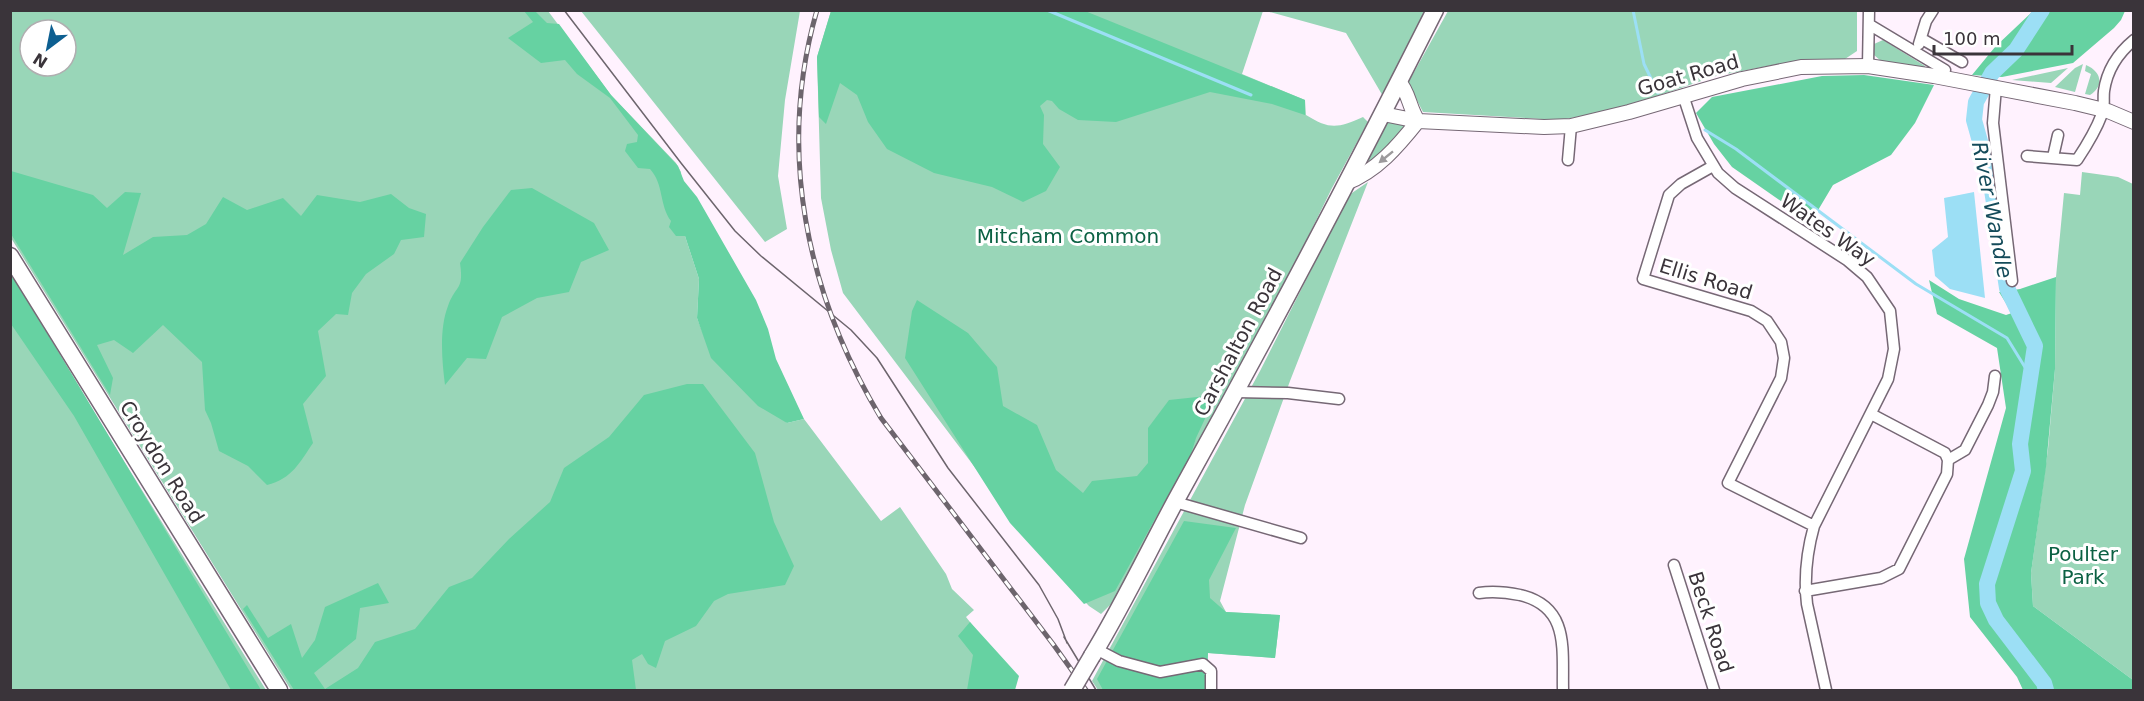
<svg xmlns="http://www.w3.org/2000/svg" width="2144" height="701" viewBox="0 0 2144 701" font-family="'DejaVu Sans',sans-serif">
	<style>
		.green { fill: #99d6b8; fill-rule: evenodd }
		.forest { fill: #66d2a2 }
		.water { fill: #9cdff5 }
		.lines { fill: none; stroke-linecap: round; stroke-linejoin: round }
		.stream { stroke: #9cdff5; stroke-width: 3 }
		.river { stroke: #9cdff5; stroke-width: 16 }
		.minor-casing { stroke: #766875; stroke-width: 13 }
		.tertiary-casing { stroke: #766875; stroke-width: 16 }
		.primary-casing { stroke: #766875; stroke-width: 19 }
		.minor { stroke: #fff; stroke-width: 10 }
		.tertiary { stroke: #fff; stroke-width: 14 }
		.primary { stroke: #fff; stroke-width: 16 }
		.tram { stroke: #6d656d; stroke-width: 1.5 }
		.rail-casing { stroke: #6d656d; stroke-width: 5 }
		.rail { stroke: #fff; stroke-width: 3; stroke-dasharray: 9; stroke-linecap: butt }
		.primary-bridge-casing { stroke: #766875; stroke-width: 19; stroke-linecap: butt }
		.primary-bridge { stroke: #fff; stroke-width: 16 }
		.oneway { fill: #9c9a9c }
		.labels { text-anchor: middle; stroke-width: 6; stroke-linejoin: round; paint-order: stroke }
		.street-label { font-size: 20px; fill: #3a343a; stroke: #fff }
		.park-label { font-size: 20px; fill: #0b6143; stroke: #fff }
		.water-label { font-size: 21px; font-style: italic; fill: #144b5a; stroke: #fff }
	</style>
	<rect width="100%" height="100%" fill="#fff2fe"/>
	<path class="green" d="M11 11H548L611 95 676 163 681 172 685 236 699 279 697 318 704 336 787 423 804 419 881 521 900 507 946 574 952 589 974 610 966 617 1013 676 1009 690H291L11 238ZM30 30H66V66H30Z
		M581 11H800L785 100 778 176 787 229 765 242Z
		M831 11H1263L1242 74 1305 100 1306 115C1330 130 1338 128 1363 117L1368 122 1332 188 1259 337 1112 603 1101 614 1089 606 1048 564 843 293 831 250 821 198 817 57Z
		M1266 11H1426L1384 98 1346 33Z
		M1448 11H1857V51L1845 59 1800 60 1716 76 1619 109 1560 120 1423 112 1408 83Z
		M1883 40 1925 66V68L1881 61 1874 55V44Z
		M2083 64 2075 92 2055 87 2075 68Z
		M2086 65C2101 71 2105 86 2090 95L2085 94 2091 74 2085 71Z
		M2068 68 2051 83 2012 80Z
		M1388 120 1405 123V130L1371 164 1368 160Z
		M2082 172 2118 177 2133 184V680L2033 606 2031 573 2048 449 2055 369 2056 277 2064 193 2080 195Z
		M1368 182 1290 381 1245 505 1220 601 1226 612 1280 615 1275 658 1208 653 1206 690H1098L1092 681 1260 371 1349 195Z
		M11 279 266 690H11Z"/>
	<path class="forest" d="M524 11H535L547 23 559 24 611 95 678 166 684 181 697 197 756 300 768 329 776 359 804 419 787 423 758 406 711 358 697 318 699 279 685 236H676L669 227 671 221C659 205 664 184 650 169L638 168 625 151 627 144 637 142 638 135 610 98 577 74 565 60 541 63 508 38 533 22Z
		M831 11H1085L1305 100V115L1272 104 1210 92 1116 122 1078 120 1059 109 1052 101 1047 100 1040 106 1044 115 1043 144 1060 167 1046 191 1023 202 992 187 934 173 887 149 868 122 857 95 840 83 826 124 819 117 817 57Z
		M2031 11H2125L2121 20 2114 28 2073 63 2002 77 1972 75 1995 47 2032 12Z
		M1864 75 1934 85 1915 123 1891 155 1833 185 1811 222 1732 167 1714 144 1696 113 1712 97 1822 76Z
		M11 171 93 195 107 208 125 192 141 193 123 255 153 237 187 235 206 224 223 197 247 210 283 198 301 216 317 195 360 202 391 194 409 208 426 214 424 237 401 240 394 254 366 274 352 293 348 315 336 314 318 331 326 376 303 404 313 443C300 462 292 479 267 485L248 466 219 451 211 423 205 410 202 362 163 325 133 353 114 340 97 345 113 378 110 395 11 234Z
		M532 188 594 223 609 250 581 262 569 292 537 298 502 317 486 359 467 358 445 385C442 361 439 329 448 306 456 284 464 291 460 263L483 227 511 190Z
		M11 274 55 346 261 690H231L74 416 11 324Z
		M2056 277 2055 369 2046 467 2031 573 2033 606 2133 680V690H2023L2017 677 1970 617 1964 559 2006 408 1997 348 1937 314 1929 280 1959 299 2006 315 2012 313 1999 292 2020 289Z
		M917 300 968 333 997 367 1003 406 1037 425 1056 470 1083 493 1092 481 1137 476 1148 463V428L1169 400 1216 395 1196 438 1187 467 1170 492 1115 591 1084 604 1010 523 905 358 912 311Z
		M687 384H703L755 453 774 522 794 566 785 585 728 594 714 601 696 626 665 641 656 668 648 664 642 654 632 660 636 690H294L243 609 247 605 268 638 291 624 302 658 315 640 325 607 378 583 389 603 360 608 356 639 314 673 325 689 358 668 375 642 415 629 449 587 472 578 509 539 550 502 564 468 609 437 644 395Z
		M1184 521 1236 528 1209 580 1210 598 1226 612 1280 615 1275 658 1208 653 1206 690H1103L1097 679Z
		M970 622 1019 676 1015 690H967L973 655 958 636Z"/>
	<path class="water" d="M1974 192 1985 298 1950 289 1935 276 1932 250 1948 237 1944 198Z"/>
	<g class="lines">
		<path class="stream" d="M1047 10 1251 95
			M1633 10 1644 64 1658 93
			M1705 130 1736 149 1916 284 2007 338 2031 377"/>
		<path class="river" d="M2042 10 2016 50 1992 73 1976 102 1974 120 1990 177 2007 288 2035 346 2020 444 2023 471 1987 584 1988 603 1996 620 2044 683 2046 690"/>
		<defs>
			<path id="minor" d="M1870 25 1945 70
				M1922 39 1962 62
				M1919 44 1926 21 1933 10
				M1868 66 1869 10
				M1996 87 1993 123 2012 281
				M1683 95 1697 138 1718 173 1735 188 1847 260 1867 277 1890 311 1894 349 1888 379 1814 526C1807 551 1804 578 1807 604L1826 690
				M2027 156 2077 160C2087 145 2096 130 2102 114 2105 107 2103 99 2104 91 2107 70 2117 54 2134 40
				M2053 157 2058 135
				M1568 160 1571 126
				M1713 166 1681 184 1669 195 1643 279 1751 311 1767 321 1781 342 1784 358 1781 378 1728 483 1814 526
				M1237 392 1288 393 1339 399
				M1948 460 1965 450 1988 405 1993 392 1995 376
				M1175 502 1301 538
				M1674 565 1714 690
				M1805 591 1881 578 1899 569 1947 474 1948 460 1945 453 1871 414
				M1479 593C1494 591 1505 592 1520 595 1570 607 1562 649 1563 690
				M1096 649 1119 661 1160 672 1203 664 1211 671V690"/>
			<path id="tertiary" d="M1399 82C1409 92 1409 108 1418 121
				M1383 114 1418 121 1544 127 1571 126 1629 112 1742 79 1801 67 1868 66 1934 76 2075 103 2108 111 2134 122
				M1346 183C1377 171 1398 146 1418 121"/>
			<path id="primary" d="M10 256 279 690
				M1092 656C1123 605 1148 552 1176 500 1266 338 1352 175 1435 10"/>
		</defs>
		<use href="#minor" class="minor-casing"/>
		<use href="#tertiary" class="tertiary-casing"/>
		<use href="#primary" class="primary-casing"/>
		<use href="#minor" class="minor"/>
		<use href="#tertiary" class="tertiary"/>
		<use href="#primary" class="primary"/>
		<path class="tram" d="M564 10 681 163 735 231 761 256 851 330 877 358 948 468 1039 585 1058 619 1067 643
			M1064 637 1096 690"/>
		<defs>
			<path id="rail" d="M817 10C776 152 807 295 881 418L1053 644 1086 690"/>
		</defs>
		<use href="#rail" class="rail-casing"/>
		<use href="#rail" class="rail"/>
		<defs>
			<path id="primary-bridge" d="M1072 690 1092 656"/>
		</defs>
		<use href="#primary-bridge" class="primary-bridge-casing"/>
		<use href="#primary-bridge" class="primary-bridge"/>
	</g>
	<defs><path id="oneway-solid" d="M-6-.8H1V-3.2L6.5 0L1 3.2V.8H-6Z" transform="scale(1.5)"/></defs>
	<use class="oneway" href="#oneway-solid" transform="translate(1386 157) rotate(141)"/>
	<g class="labels">
		<g class="street-label">
			<text transform="translate(1688 75) rotate(-16)" y="7">Goat Road</text>
			<text transform="translate(1828 230) rotate(35)" y="7">Wates Way</text>
			<text transform="translate(1706 279) rotate(17)" y="7">Ellis Road</text>
			<text transform="translate(1238 342) rotate(-62)" y="7">Carshalton Road</text>
			<text transform="translate(162 462) rotate(58)" y="7">Croydon Road</text>
			<text transform="translate(1711 622) rotate(72)" y="7">Beck Road</text>
		</g>
		<g class="park-label">
			<text x="1068" y="243">Mitcham Common</text>
			<text x="2083" y="561">Poulter<tspan x="2083" dy="23">Park</tspan></text>
		</g>
		<g class="water-label">
			<text transform="translate(1992 210) rotate(79)" y="7">River Wandle</text>
		</g>
	</g>
	<rect width="2144" height="701" fill="none" stroke="#3a343a" stroke-width="24"/>
	<g transform="translate(48 48) rotate(212)"><circle r="28" fill="#ffffff" stroke="#b0aeb0" stroke-width="1.5"/>
	<path d="M0-4.5L10 22L0 15L-10 22Z" fill="#0d5f91"/>
	<text y="-9" font-size="16" font-weight="bold" text-anchor="middle" fill="#3a343a">N</text>
	</g>
	<path d="M1934 45v9h138v-9" fill="none" stroke="#3a343a" stroke-width="3"/>
	<text x="1943" y="45" font-size="18" fill="#3a343a" stroke="#ffffff" stroke-width="4.5" paint-order="stroke">100 m</text>
</svg>
